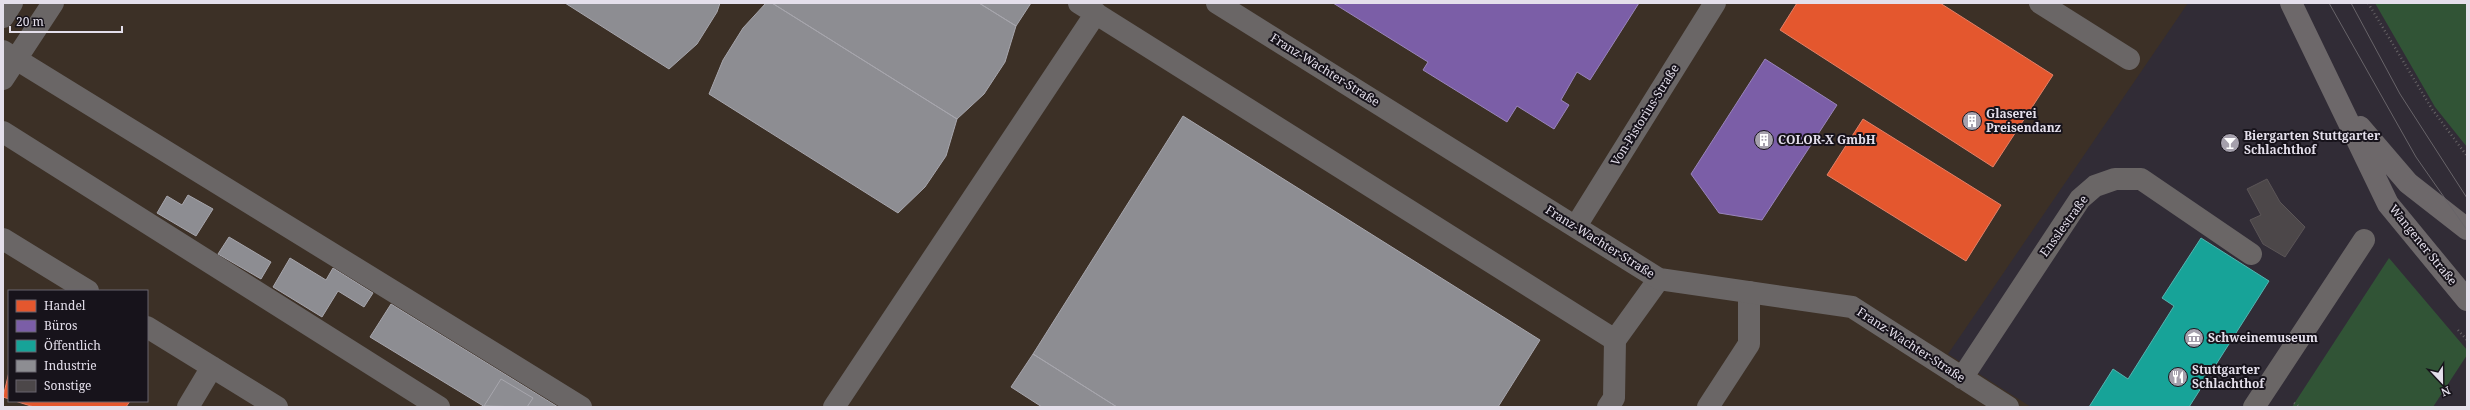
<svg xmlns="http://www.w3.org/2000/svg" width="2470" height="410" viewBox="0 0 2470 410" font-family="'Noto Serif',serif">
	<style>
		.commercial { fill: #3c3026; fill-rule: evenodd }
		.green { fill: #315436 }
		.shops { fill: #e4572e; stroke: #e48067 }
		.offices { fill: #7b5ea7; stroke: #9a85bb }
		.public { fill: #17a398; stroke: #54b5b1 }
		.industry { fill: #8d8d92; stroke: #a7a6ad }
		.building { fill: #4c4749; stroke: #5b5557 }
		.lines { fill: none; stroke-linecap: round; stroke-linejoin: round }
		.path { stroke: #666265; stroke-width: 2.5; stroke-dasharray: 1 3; stroke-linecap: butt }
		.lane { stroke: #6a6666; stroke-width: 22 }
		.street { stroke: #6a6666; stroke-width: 22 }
		.secondary { stroke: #6d686a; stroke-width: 22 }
		.tram { stroke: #686469; stroke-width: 1 }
		.labels { text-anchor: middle; stroke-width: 4; stroke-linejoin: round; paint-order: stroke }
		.street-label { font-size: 12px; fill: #e4dfeb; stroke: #17131b }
		.poi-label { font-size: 12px; font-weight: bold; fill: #e4dfeb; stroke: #17131b; text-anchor: start }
	</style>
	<rect width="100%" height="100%" fill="#312c36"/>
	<path class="commercial" d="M3 3H2188L1948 354 2031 407H3ZM9 291H147V401H9Z"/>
	<path class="green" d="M2375 3H2467V147L2435 107Z
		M2389 258 2467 350V355L2433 407H2292Z"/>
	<path class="shops" d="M1797 3H1940L2053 75 1993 167 1780 30Z
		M1863 119 2001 205 1966 261 1827 175Z
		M9 372V399L3 397Z
		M15 401H130L126 407H34Z"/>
	<path class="offices" d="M1333 3H1639L1590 80 1577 72 1561 100 1569 105 1554 129 1517 106 1507 122 1423 70 1428 62Z
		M1765 59 1837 105 1762 220 1719 213 1691 174Z"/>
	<path class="public" d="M2201 238 2269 281 2189 407H2089L2113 369 2128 379 2174 306 2162 298Z"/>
	<path class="industry" d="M565 3H720L717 12 697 44 669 69Z
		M766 3H772L957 119 946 156 925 187 898 213 709 94 723 60 743 28Z
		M772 3H979L1016 26 1005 62 984 94 957 119Z
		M979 3H1031L1016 26Z
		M1183 116 1540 340 1498 407H1117L1033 354Z
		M188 195 213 209 196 236 157 213 167 196 182 205Z
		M229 237 271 262 261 279 218 254Z
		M290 258 326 280 333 268 373 293 364 307 338 291 322 317 273 287Z
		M391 304 558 407H485L370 337Z
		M1033 354 1117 407H1042L1011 387Z
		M501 379 533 398 527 407 484 406Z"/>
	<path class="building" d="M2267 179 2280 202 2305 227 2285 257 2263 244 2250 220 2261 215 2247 189Z"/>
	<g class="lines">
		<path class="path" d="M2368 3 2432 109 2467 156
			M2458 330 2467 340
			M2294 403 2300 407"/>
		<path class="lane" d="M1079 3 1615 340 1614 398 1608 407
			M2040 3 2129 59
			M3 17 12 3
			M3 51 581 407
			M3 79 53 3
			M3 132 439 407
			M1615 340 1659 279
			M834 407 1096 13
			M1708 407 1749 344V292"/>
		<path class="street" d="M1217 3 1659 279 1852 307 2008 407
			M1576 226 1715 3
			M3 239 88 291
			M147 327 277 407
			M1962 378 2080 199 2095 186 2115 179H2141L2251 254
			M188 407 212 367
			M2254 407 2364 240"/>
		<path class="secondary" d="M2291 3 2388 204 2467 300
			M2360 127 2408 183 2467 229"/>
		<path class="tram" d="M2329 3 2416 157 2467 230
			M2351 3 2400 94 2467 198"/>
	</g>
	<defs>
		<symbol id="building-disc" viewBox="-11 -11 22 22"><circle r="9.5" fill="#a5a0ac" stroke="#17131b"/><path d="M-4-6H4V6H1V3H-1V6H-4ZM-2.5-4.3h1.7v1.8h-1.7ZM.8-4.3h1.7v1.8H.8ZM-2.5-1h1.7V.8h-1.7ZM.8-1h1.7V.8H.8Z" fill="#fff"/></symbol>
		<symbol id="bar-disc" viewBox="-11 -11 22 22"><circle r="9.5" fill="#a5a0ac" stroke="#17131b"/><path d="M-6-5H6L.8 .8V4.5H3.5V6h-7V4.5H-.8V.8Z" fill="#fff"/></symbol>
		<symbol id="museum-disc" viewBox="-11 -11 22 22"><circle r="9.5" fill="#a5a0ac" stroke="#17131b"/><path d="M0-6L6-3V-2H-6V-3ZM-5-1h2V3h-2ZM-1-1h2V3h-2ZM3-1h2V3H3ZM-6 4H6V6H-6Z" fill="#fff"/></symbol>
		<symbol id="restaurant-disc" viewBox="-11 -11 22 22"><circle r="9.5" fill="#a5a0ac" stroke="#17131b"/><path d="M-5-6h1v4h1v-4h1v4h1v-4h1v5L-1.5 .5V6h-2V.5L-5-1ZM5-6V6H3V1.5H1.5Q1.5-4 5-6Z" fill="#fff"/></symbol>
	</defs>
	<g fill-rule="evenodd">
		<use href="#building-disc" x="1961" y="110" width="22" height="22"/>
		<use href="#building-disc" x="1753" y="129" width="22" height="22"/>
		<use href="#bar-disc" x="2219" y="132" width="22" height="22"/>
		<use href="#museum-disc" x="2183" y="327" width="22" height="22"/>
		<use href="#restaurant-disc" x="2167" y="366" width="22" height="22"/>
	</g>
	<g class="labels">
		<g class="street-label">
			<text transform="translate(1325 70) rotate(32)" y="4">Franz-Wachter-Straße</text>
			<text transform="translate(1645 115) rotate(-58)" y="4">Von-Pistorius-Straße</text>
			<text transform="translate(2064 226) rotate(-54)" y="4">Ensslestraße</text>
			<text transform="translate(1600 242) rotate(32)" y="4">Franz-Wachter-Straße</text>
			<text transform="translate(2423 245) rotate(51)" y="4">Wangener Straße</text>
			<text transform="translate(1911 345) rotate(33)" y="4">Franz-Wachter-Straße</text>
		</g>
		<g class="poi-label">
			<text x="1986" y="118">Glaserei<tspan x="1986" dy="14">Preisendanz</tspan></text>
			<text x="2244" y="140">Biergarten Stuttgarter<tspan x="2244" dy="14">Schlachthof</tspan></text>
			<text x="1778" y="144">COLOR-X GmbH</text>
			<text x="2208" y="342">Schweinemuseum</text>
			<text x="2192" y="374">Stuttgarter<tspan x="2192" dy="14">Schlachthof</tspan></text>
		</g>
	</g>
	<rect width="2470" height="410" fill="none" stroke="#e4dfeb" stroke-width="8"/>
	<rect x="8" y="290" width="140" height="112" fill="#17131b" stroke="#69656e"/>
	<rect x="16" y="300" width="20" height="12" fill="#e4572e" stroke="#69656e"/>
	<text x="44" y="310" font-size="12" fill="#e4dfeb">Handel</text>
	<rect x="16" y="320" width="20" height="12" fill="#7b5ea7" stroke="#69656e"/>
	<text x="44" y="330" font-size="12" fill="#e4dfeb">Büros</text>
	<rect x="16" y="340" width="20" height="12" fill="#17a398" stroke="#69656e"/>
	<text x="44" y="350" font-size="12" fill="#e4dfeb">Öffentlich</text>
	<rect x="16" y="360" width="20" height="12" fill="#8d8d92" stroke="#69656e"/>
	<text x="44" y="370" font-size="12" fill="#e4dfeb">Industrie</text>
	<rect x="16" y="380" width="20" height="12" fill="#4c4749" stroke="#69656e"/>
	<text x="44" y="390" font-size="12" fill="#e4dfeb">Sonstige</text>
	<g transform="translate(2442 382) rotate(158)" stroke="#17131b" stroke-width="3" paint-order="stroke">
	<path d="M0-3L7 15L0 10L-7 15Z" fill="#e4dfeb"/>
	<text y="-6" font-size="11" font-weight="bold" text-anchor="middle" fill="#e4dfeb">N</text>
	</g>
	<path d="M10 26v6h112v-6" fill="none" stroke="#e4dfeb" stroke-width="2"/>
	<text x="16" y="26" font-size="12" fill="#e4dfeb" stroke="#17131b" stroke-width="3" paint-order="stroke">20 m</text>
</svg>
